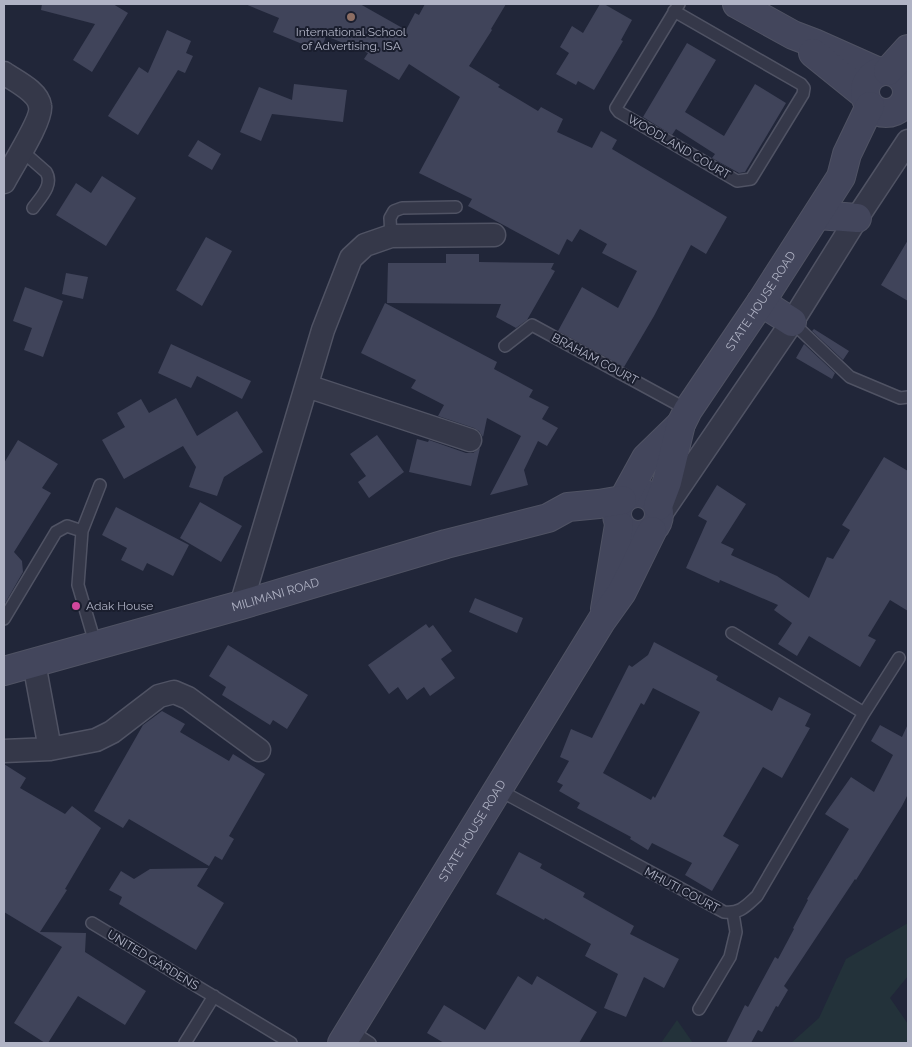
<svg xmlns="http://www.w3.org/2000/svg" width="912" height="1047" viewBox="0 0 912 1047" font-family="Raleway,sans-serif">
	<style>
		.green { fill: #23323a }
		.building { fill: #40445a; fill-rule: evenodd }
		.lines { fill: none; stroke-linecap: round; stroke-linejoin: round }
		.lane-casing { stroke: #505364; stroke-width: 14 }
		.street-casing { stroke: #505364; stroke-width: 25 }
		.secondary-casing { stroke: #505364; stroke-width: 30 }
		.lane { stroke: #353849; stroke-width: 11 }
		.street { stroke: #353849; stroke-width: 22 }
		.secondary { stroke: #43465c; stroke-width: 28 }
		.education-dot { fill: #8d6e63; stroke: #1a1e2e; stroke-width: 2 }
		.hotel-dot { fill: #d1479c; stroke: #1a1e2e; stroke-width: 2 }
		.labels { text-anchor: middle; stroke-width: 4; stroke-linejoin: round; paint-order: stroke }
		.poi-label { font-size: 12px; fill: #b0b3c5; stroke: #1a1e2e }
		.street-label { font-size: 12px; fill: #b0b3c5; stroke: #1a1e2e }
	</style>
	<rect width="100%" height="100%" fill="#212639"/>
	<path class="green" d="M908 923V976L890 998 908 1024V1043H791L819 1018 846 959Z
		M677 1020 693 1043H661Z"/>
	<path class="building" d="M42 4H113L128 13 92 72 73 60 95 24 41 10Z
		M245 4H360L406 30 415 13 419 15 425 4H506L491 29 492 30 469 66 500 85 498 87 538 111 541 107 563 119 557 132 592 148 601 131 617 140 612 149 727 217 706 254 691 245 654 316 624 367 558 331 582 287 618 308 637 271 602 253 607 244 580 229 572 242 567 239 559 255 468 206 472 199 419 173 460 97 409 64 399 80 364 59 368 53 326 36 322 47 314 43 312 48 273 32 279 18Z
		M600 4H604L632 20 621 40 623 41 594 90 578 81 576 85 556 74 569 53 560 47 572 26 583 33Z
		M167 30 191 41 186 53 193 56 185 73 178 70 138 135 108 116 139 67 148 73Z
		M687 43 716 60 685 112 724 136 755 84 786 103 745 172 739 173 712 158 715 154 676 129 672 135 643 117Z
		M294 84 347 90 343 122 272 114 261 141 240 132 259 87 292 100Z
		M198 140 221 154 212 170 188 156Z
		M102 176 136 198 106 246 56 215 76 183 91 193Z
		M206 237 232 251 202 306 176 290Z
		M908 240V301L881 285Z
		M446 254H479V262L554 263 551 269 555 271 527 320 516 328 496 317 501 304 387 303 388 263H446Z
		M66 273 88 277 83 299 62 294Z
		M25 287 63 301 43 357 24 350 32 328 13 321Z
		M385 303 497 362 494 369 533 390 529 397 549 407 542 419 558 428 547 446 538 441 524 470 528 485 490 495 521 436 487 418 483 437 479 431 474 428 438 416 444 405 411 388 416 380 361 353Z
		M814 329 849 351 843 360 812 331Z
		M171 344 251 381 242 399 197 376 191 388 158 373Z
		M804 344 835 373 832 379 796 358Z
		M176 398 197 436 237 411 263 452 224 477 217 496 189 487 196 467 183 446 124 479 102 440 125 427 117 413 141 399 149 413Z
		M377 435 404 472 369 498 358 482 366 476 350 454Z
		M417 439 428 442 429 440 466 453H473L480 448 471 486 409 472Z
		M18 440 58 464 42 488 51 493 14 552 22 561 23 572 4 605V463Z
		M884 457 908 471V611L890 600 868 636 876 640 860 667 809 636 797 656 778 644 792 623 774 610 778 605 720 580 719 583 686 568 707 521 698 516 717 485 746 504 721 543 734 549 731 555 777 576 809 598 827 557 833 559 850 530 842 525Z
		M200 502 242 526 221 562 180 538Z
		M116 507 189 545 173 576 147 563 143 571 121 560 127 548 102 535Z
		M475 598 523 618 517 633 469 612Z
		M426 624 429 628 433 625 452 651 441 659 455 678 430 696 424 687 407 700 398 687 389 694 368 665Z
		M654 642 718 676 716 680 772 711 779 697 811 714 805 726 810 728 782 778 763 767 723 836 739 845 712 891 685 875 692 863 652 843 648 850 630 839 631 837 577 808 580 803 559 791 563 785 557 782 569 761 560 757 571 729 592 738 629 665 632 667 648 655ZM653 688 700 712 655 798 653 796 651 800 603 773 641 703 644 705Z
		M228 645 308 695 287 729 273 720 270 725 222 695 226 687 209 676Z
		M162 711 185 724 180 732 229 761 233 754 265 774 229 836 234 839 222 860 215 856 209 866 129 819 123 828 94 811 143 725Z
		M908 724V794L902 806 856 880 855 879 784 986 788 990 778 1007 776 1006 762 1032 758 1030 751 1043H726L745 1005 748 1007 775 957 778 959 794 929 793 928 808 900 807 899 849 829 825 814 851 777 874 792 893 755 871 741 880 725 902 737Z
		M4 764 26 778 20 788 65 814 72 806 101 828 65 889 67 890 40 932 86 933 85 952 146 991 125 1025 78 996 48 1043H45L14 1023 62 947 4 912Z
		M519 852 542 864 540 868 585 893 583 897 634 926 630 934 679 959 664 988 644 977 626 1017 604 1008 618 974 585 956 591 944 545 918 544 920 496 894Z
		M208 868 197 886 224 903 196 950 119 904 122 897 109 890 121 871 134 879 150 869Z
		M518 976 532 985 537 976 597 1012 579 1043H444L427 1033 444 1005 485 1030Z"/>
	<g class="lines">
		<defs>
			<path id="lane" d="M674 11 801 84 804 88 803 94 751 179 737 181 619 112 616 108 679 4
				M21 150 46 172C54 185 40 198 33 208
				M391 236 390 218 394 211 402 208 456 207
				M792 322 850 377 900 398 908 397
				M505 346 532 325 688 410
				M4 619 56 532 67 526 82 531
				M732 633 864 713
				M96 646 78 585 82 531 100 485
				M499 790 724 912C740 914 746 906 757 896L864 713 899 658
				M92 923 291 1043
				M699 1009 730 957 736 932 733 913
				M350 1030 370 1043
				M185 1043 214 996"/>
			<path id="street" d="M4 73C15 81 38 91 40 106 43 119 11 168 4 182
				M904 103 908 107
				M307 386 470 440
				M663 511 792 322 857 218 908 141
				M241 605 323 330 351 258 365 245 391 236 494 235
				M34 663 50 749
				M4 751 50 749 96 740 112 732 159 696 174 692 188 698 259 750"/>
			<g id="secondary">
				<path d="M737 4 793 35 814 43 879 72"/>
				<path d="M813 53 865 95"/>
				<circle cx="886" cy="92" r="21"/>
				<path d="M888 71 908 49"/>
				<path d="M818 215 857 218"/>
				<path d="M761 302 792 322"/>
				<circle cx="638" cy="514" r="21"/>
				<path d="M624 498 646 458 681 424"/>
				<path id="s1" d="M658 506 667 482 681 424 688 410 761 302 841 177 847 154 870 106"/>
				<path d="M605 609 619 525"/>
				<path id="s2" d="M4 671 241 605 446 544 548 518 568 507 599 504 622 500"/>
				<path id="s3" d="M342 1043 602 620 622 592 652 531"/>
			</g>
		</defs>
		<use href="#lane" class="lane-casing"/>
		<use href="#street" class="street-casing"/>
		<use href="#secondary" class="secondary-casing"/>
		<use href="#lane" class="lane"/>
		<use href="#street" class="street"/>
		<use href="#secondary" class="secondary"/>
	</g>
	<circle class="education-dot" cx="351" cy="17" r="5"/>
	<circle class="hotel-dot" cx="76" cy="606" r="5"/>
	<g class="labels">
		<g class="poi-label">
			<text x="351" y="36">International School<tspan x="351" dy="14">of Advertising, ISA</tspan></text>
			<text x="86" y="610" text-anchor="start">Adak House</text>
		</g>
		<g class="street-label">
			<text transform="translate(679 147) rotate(30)" y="4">WOODLAND COURT</text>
			<text dy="4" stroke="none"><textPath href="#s1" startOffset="232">STATE HOUSE ROAD</textPath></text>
			<text transform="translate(595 359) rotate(28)" y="4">BRAHAM COURT</text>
			<text dy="4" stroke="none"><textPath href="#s2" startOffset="282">MILIMANI ROAD</textPath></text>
			<text dy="4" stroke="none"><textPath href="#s3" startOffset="249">STATE HOUSE ROAD</textPath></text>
			<text transform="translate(682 890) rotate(28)" y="4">MHUTI COURT</text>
			<text transform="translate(153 960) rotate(31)" y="4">UNITED GARDENS</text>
		</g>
	</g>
	<rect width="912" height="1047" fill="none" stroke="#b0b3c5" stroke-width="10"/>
</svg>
